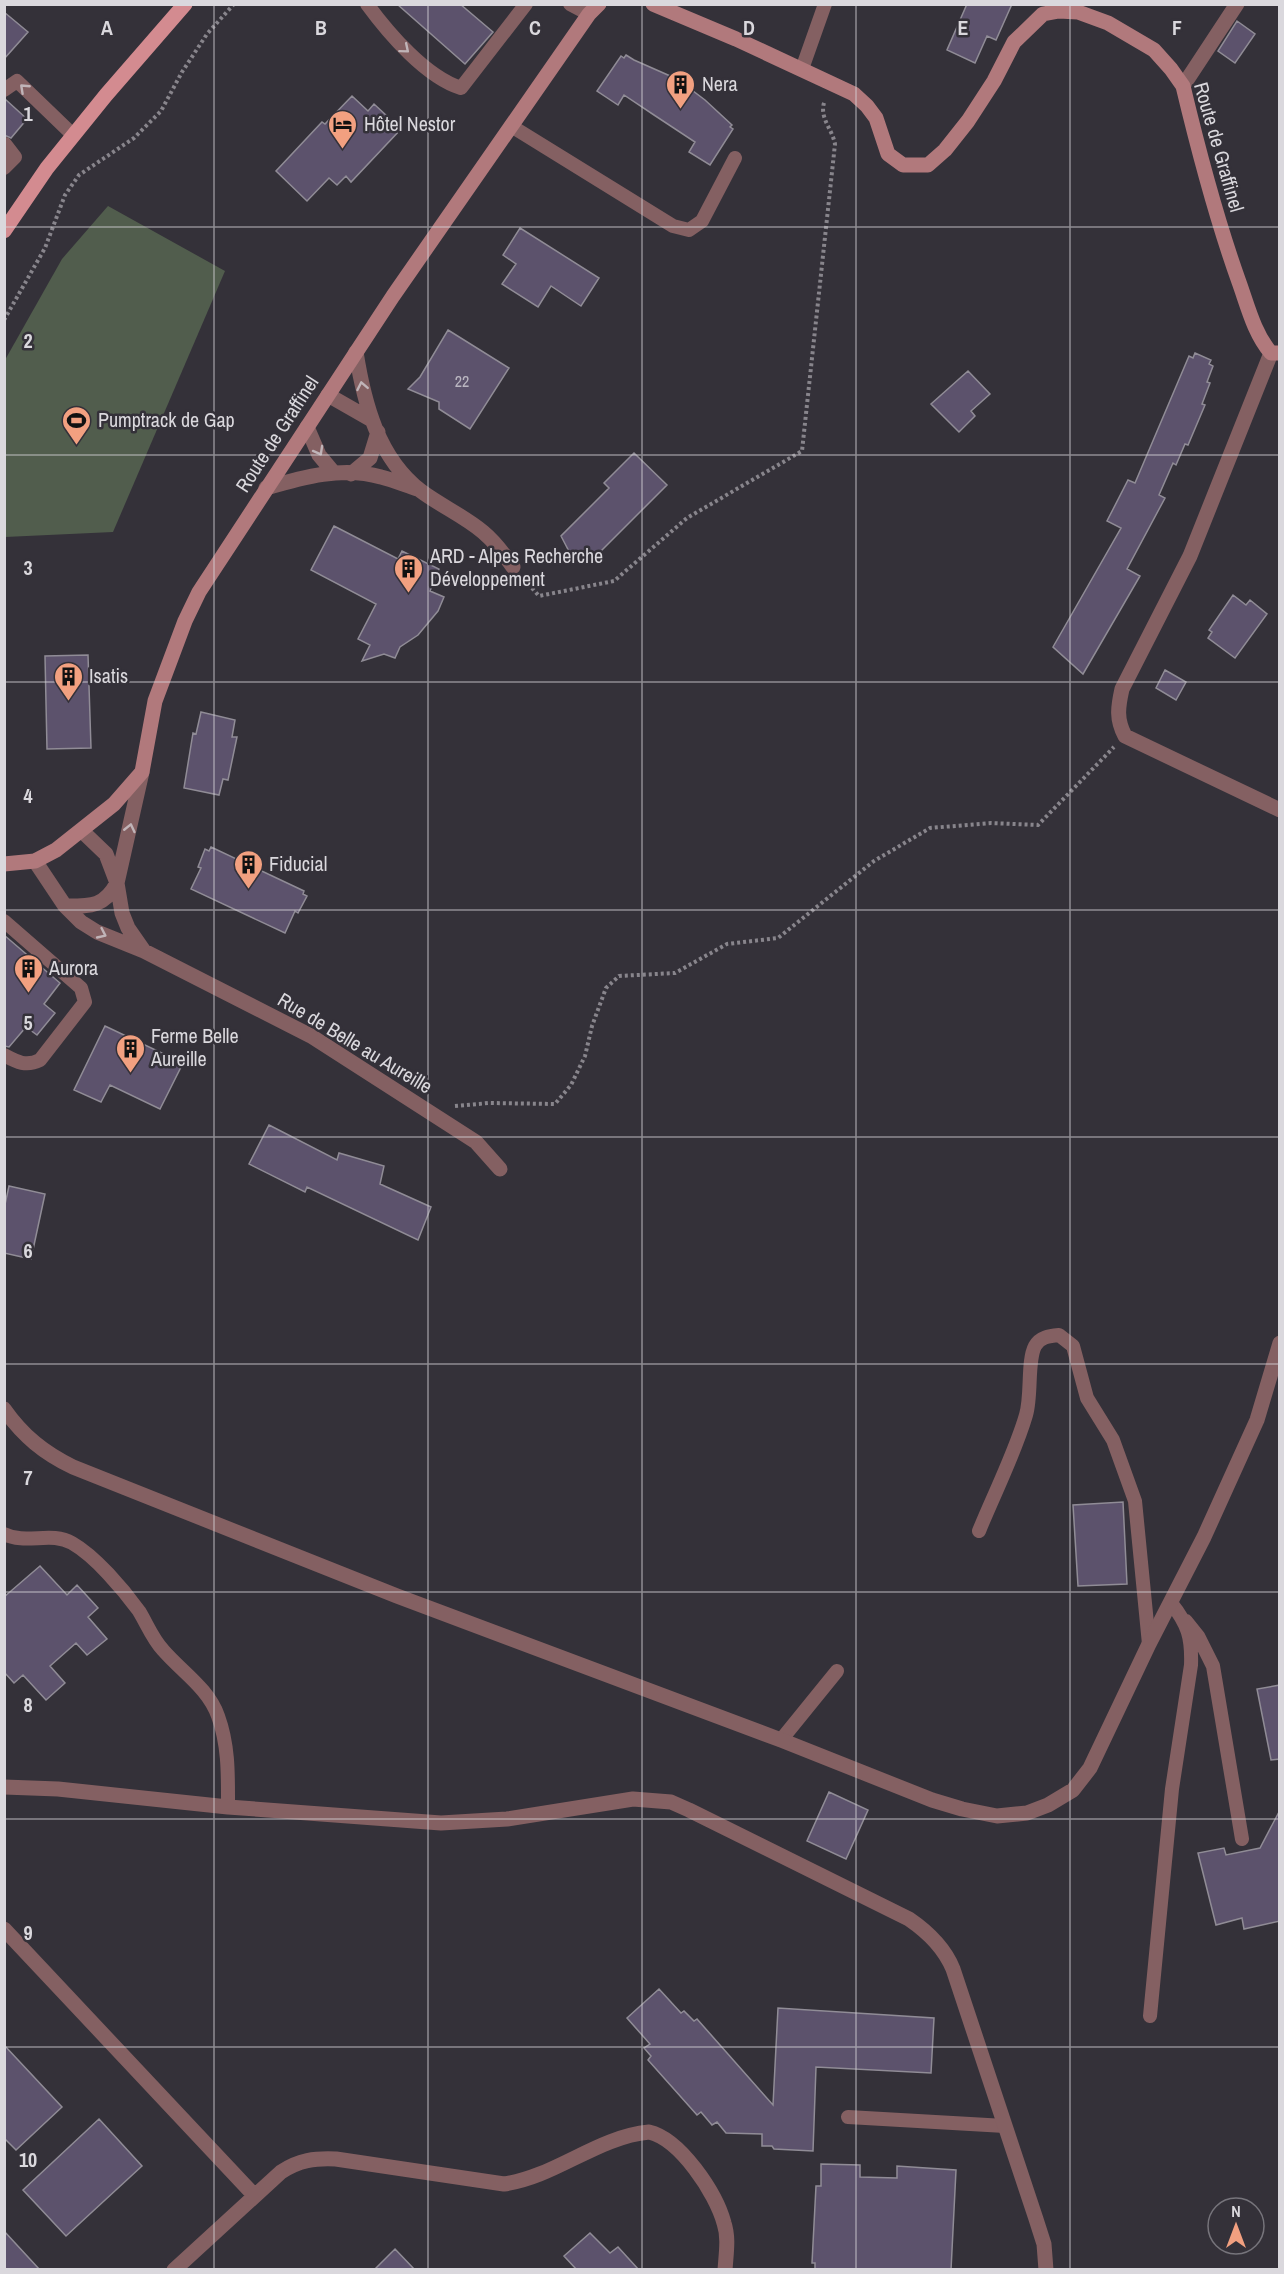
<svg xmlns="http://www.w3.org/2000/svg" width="1284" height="2274" viewBox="0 0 1284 2274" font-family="'Archivo Narrow',sans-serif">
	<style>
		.green { fill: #515d4d }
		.building { fill: #5c526c; stroke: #908c96; stroke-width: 1.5 }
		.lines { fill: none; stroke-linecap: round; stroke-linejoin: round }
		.path { stroke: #88858c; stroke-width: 4; stroke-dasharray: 3 3; stroke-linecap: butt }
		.lane { stroke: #846062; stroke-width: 14 }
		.street { stroke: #846062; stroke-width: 15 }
		.secondary { stroke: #b1797c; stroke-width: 15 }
		.primary { stroke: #d38b90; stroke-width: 15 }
		.oneway { stroke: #c0b4b8 }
		.grid { fill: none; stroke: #dad8dd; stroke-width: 1.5; stroke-opacity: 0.55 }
		.labels { text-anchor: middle; stroke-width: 5; stroke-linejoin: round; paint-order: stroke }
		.number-label { font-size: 16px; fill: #bab6c1 }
		.poi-label { font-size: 20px; fill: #dad8dd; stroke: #343139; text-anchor: start }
		.street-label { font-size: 20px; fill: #dad8dd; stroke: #343139 }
		.grid-label { font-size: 20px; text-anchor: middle; font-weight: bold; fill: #dad8dd; stroke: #343139; stroke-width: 5; stroke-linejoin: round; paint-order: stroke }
	</style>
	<rect width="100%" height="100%" fill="#343139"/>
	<path class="green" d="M108 206 225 271 113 532 5 537V360L62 259Z"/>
	<path class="building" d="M397 4H460L493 32 465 64Z
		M967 4H1012L996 40 987 36 975 63 947 50Z
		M4 12 28 32 4 59Z
		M1237 21 1255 34 1235 63 1218 51Z
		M626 55 634 60 677 79 705 100 732 125 730 127 733 129 710 165 689 152 695 142 654 115 624 95 618 105 597 91 621 56 624 58Z
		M352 96 368 111 374 104 401 129 351 182 346 176 337 185 329 178 307 201 276 171 322 122 325 124Z
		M5 99 27 119 11 138 4 135Z
		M520 228 599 278 581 306 551 286 538 307 502 284 516 264 503 255Z
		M448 330 509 368 470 429 439 409V402L408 389 420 377Z
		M1195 353 1211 360 1209 364 1213 366 1207 382 1210 383 1202 404 1205 405 1188 445 1185 444 1176 465 1173 463 1159 495 1165 498 1127 569 1140 576 1083 674 1053 647 1121 528 1107 521 1128 480 1135 483 1189 356 1193 358Z
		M968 371 990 394 971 411 975 416 959 432 931 404Z
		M634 453 667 485 593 559H573L561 536 609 488 604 483Z
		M334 526 398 559 402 551 439 569 430 591 444 597 438 611 418 635 400 647 395 658 384 654 362 661 370 645 358 639 376 604 311 570Z
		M1233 595 1246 605 1250 600 1267 614 1235 658 1208 638 1212 632 1209 630Z
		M88 655 91 748 47 749 45 656Z
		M1165 670 1186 682 1176 700 1156 688Z
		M201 712 235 720 232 737H237L228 780 223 779 219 795 184 788 193 733 196 734Z
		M211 847 304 891 303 894 307 896 298 913 295 911 285 933 191 889 201 868 198 867 205 849 209 851Z
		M4 935 60 983 44 1004 55 1013 37 1035 26 1027 9 1047 4 1046Z
		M105 1026 183 1063 160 1109 110 1085 101 1102 74 1090Z
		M269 1125 337 1160 339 1153 384 1166 380 1184 431 1207 418 1240 307 1187 305 1192 249 1164Z
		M9 1186 45 1194 31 1259 4 1253V1209Z
		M1123 1502 1127 1584 1078 1586 1073 1505Z
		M40 1566 67 1595 77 1585 98 1608 88 1617 107 1639 87 1655 76 1643 50 1666 65 1683 46 1700 23 1675 14 1683 4 1672V1597Z
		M1280 1685V1759L1271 1760 1257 1689Z
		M829 1792 868 1810 846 1859 807 1841Z
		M1280 1810V1921L1244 1929 1242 1918 1216 1925 1198 1853 1224 1848 1226 1855 1260 1848Z
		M659 1989 681 2013 684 2011 694 2021 697 2019 773 2105 778 2008 934 2018 931 2073 816 2067 813 2151 774 2149 772 2146H762V2134L726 2133 717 2122 712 2125 701 2112 697 2115 648 2060 651 2056 644 2048 650 2044 627 2018Z
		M4 2045 62 2107 16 2150 4 2138Z
		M99 2119 142 2166 66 2236 23 2190Z
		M821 2164 860 2165V2177L897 2178V2166L956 2170 951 2270H815V2263H812L816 2186H821Z
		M4 2231 40 2270H4Z
		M590 2233 610 2253 618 2247 639 2270H577L564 2256Z
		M395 2249 415 2270H374Z"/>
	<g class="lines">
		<path class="path" d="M4 320 45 248 65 195 79 175 134 138 161 111 182 72 207 34 234 4
			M524 579 539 596 614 581 687 518 802 451 835 144C832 128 818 117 825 100
			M455 1106 489 1103 555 1104 571 1085 585 1056 592 1026 606 988 619 976 675 973 727 944 778 938 874 861 930 828 991 823 1038 825 1114 747"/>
		<path class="lane" d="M367 4C389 34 426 77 461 88L526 4
			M570 4 589 14
			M802 69 825 4
			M4 90 17 81 73 135
			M511 126 673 226 689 230 702 221 735 158
			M4 168 15 157 5 144
			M4 921 81 988 85 1002 40 1060C26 1067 17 1062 4 1055
			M979 1531C994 1494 1015 1453 1026 1415 1032 1395 1027 1361 1035 1346 1040 1337 1049 1336 1059 1335L1073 1346 1087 1398 1113 1440 1135 1501 1149 1644
			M4 1534C26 1545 51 1531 72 1543 95 1556 123 1589 139 1611 147 1624 152 1638 163 1650 182 1672 208 1688 218 1716 229 1746 228 1777 228 1807
			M1186 1621 1198 1636 1213 1666 1242 1839
			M781 1740 837 1671
			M1150 2016 1172 1789 1191 1665C1192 1638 1188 1624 1171 1603
			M848 2117 1005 2126"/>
		<path class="street" d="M1183 86 1237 4
			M356 352C364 403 378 458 421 491 441 506 464 516 483 532 495 542 504 554 513 567
			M1271 353 1190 556 1122 689C1118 707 1116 719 1125 736L1280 810
			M328 395 370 419
			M307 427 319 455 334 473
			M351 474 370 458 378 432
			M266 488C303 477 343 466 381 477 393 480 405 485 417 489
			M142 772 117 883 122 913 128 928 144 951
			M82 831 106 854 117 883
			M35 861 65 906 81 922 97 932 144 951 311 1036 476 1142 500 1169
			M65 906C91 906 104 907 117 883
			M4 1409C23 1436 44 1453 73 1467L397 1596 781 1740 932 1800 962 1809 997 1816 1027 1813 1048 1805 1073 1790 1090 1768 1149 1644 1204 1537 1257 1420 1280 1343
			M4 1787 58 1789 228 1807 441 1823 507 1819 633 1799 671 1802 689 1810 909 1919C928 1932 944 1947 953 1969L1036 2219 1044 2244 1046 2270
			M4 1929 254 2195
			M174 2270 281 2172C299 2160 315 2158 336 2159L504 2184C555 2177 597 2137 649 2132 680 2139 716 2193 724 2223 729 2238 726 2254 725 2270"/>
		<path class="secondary" d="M653 4 736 39 854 94 867 106 876 118 888 154 903 165H928L945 150 968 121 994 81 1014 42 1043 14 1059 11 1078 12 1108 23 1154 50 1171 69 1183 86C1199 153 1216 218 1239 282 1248 307 1254 333 1271 353H1280
			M4 864 35 861 56 850 114 804 142 772 155 701 185 621 199 592 393 296 589 14 599 4"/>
		<path class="primary" d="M4 231 47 168 106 95 185 4"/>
	</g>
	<defs><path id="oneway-chevron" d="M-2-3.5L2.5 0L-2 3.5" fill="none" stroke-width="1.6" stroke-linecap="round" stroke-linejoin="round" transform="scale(1.5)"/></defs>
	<g class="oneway">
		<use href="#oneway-chevron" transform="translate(405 49) rotate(40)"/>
		<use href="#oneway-chevron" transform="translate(24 88) rotate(-137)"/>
		<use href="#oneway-chevron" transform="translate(362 386) rotate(-101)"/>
		<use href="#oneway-chevron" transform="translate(319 451) rotate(61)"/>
		<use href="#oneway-chevron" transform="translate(130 828) rotate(-77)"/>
		<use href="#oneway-chevron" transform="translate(102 934) rotate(25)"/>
	</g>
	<path class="grid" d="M214 4V2270M428 4V2270M642 4V2270M856 4V2270M1070 4V2270M4 227H1280M4 455H1280M4 682H1280M4 910H1280M4 1137H1280M4 1364H1280M4 1592H1280M4 1819H1280M4 2047H1280"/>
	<defs>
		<symbol id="building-pin" viewBox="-11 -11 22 30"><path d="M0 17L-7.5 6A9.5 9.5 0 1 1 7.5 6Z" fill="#f2a080" stroke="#343139"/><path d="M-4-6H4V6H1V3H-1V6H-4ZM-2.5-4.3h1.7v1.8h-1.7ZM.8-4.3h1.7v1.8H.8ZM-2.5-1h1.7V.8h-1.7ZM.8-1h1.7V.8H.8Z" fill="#111"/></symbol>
		<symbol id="hotel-pin" viewBox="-11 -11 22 30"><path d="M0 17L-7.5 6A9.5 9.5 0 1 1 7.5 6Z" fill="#f2a080" stroke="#343139"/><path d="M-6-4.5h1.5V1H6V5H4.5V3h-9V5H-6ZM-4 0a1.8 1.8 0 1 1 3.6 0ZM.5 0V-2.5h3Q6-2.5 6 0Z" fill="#111"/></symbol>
		<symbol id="stadium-pin" viewBox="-11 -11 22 30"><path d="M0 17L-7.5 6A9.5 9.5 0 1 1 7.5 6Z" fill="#f2a080" stroke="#343139"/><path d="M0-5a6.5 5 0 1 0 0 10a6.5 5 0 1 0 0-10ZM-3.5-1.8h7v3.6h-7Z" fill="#111"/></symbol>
	</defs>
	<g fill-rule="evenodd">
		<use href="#building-pin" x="664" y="68" width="33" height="45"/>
		<use href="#hotel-pin" x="326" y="108" width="33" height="45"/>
		<use href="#stadium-pin" x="60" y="404" width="33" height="45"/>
		<use href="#building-pin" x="392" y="552" width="33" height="45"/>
		<use href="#building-pin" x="52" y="660" width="33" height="45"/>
		<use href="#building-pin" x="232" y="848" width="33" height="45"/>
		<use href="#building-pin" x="12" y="952" width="33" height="45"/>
		<use href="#building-pin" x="114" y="1032" width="33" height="45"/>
	</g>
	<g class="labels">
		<g class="number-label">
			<text x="462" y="387">22</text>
		</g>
		<g class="poi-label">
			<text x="702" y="91">Nera</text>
			<text x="364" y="131">Hôtel Nestor</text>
			<text x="98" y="427">Pumptrack de Gap</text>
			<text x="430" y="563">ARD - Alpes Recherche<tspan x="430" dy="23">Développement</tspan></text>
			<text x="89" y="683">Isatis</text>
			<text x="269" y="871">Fiducial</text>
			<text x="49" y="975">Aurora</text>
			<text x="151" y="1043">Ferme Belle<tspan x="151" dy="23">Aureille</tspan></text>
		</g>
		<g class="street-label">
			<text transform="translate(1219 147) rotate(74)" y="7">Route de Graffinel</text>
			<text transform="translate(277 434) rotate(-57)" y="7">Route de Graffinel</text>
			<text transform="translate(355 1043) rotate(31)" y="7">Rue de Belle au Aureille</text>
		</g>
	</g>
	<g class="grid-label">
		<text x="107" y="35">A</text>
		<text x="321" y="35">B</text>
		<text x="535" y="35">C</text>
		<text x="749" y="35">D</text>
		<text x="963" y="35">E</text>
		<text x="1177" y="35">F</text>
		<text x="28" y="121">1</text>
		<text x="28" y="348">2</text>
		<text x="28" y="575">3</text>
		<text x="28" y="803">4</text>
		<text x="28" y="1030">5</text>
		<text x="28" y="1258">6</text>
		<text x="28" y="1485">7</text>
		<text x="28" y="1712">8</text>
		<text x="28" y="1940">9</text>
		<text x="28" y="2167">10</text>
	</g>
	<rect width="1284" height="2274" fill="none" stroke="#dad8dd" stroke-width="12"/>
	<g transform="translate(1236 2226)"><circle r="28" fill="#343139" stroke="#76747b" stroke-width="1.5"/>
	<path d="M0-4.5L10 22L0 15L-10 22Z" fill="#f2a080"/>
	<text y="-9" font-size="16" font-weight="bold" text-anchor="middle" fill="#dad8dd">N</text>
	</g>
</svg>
